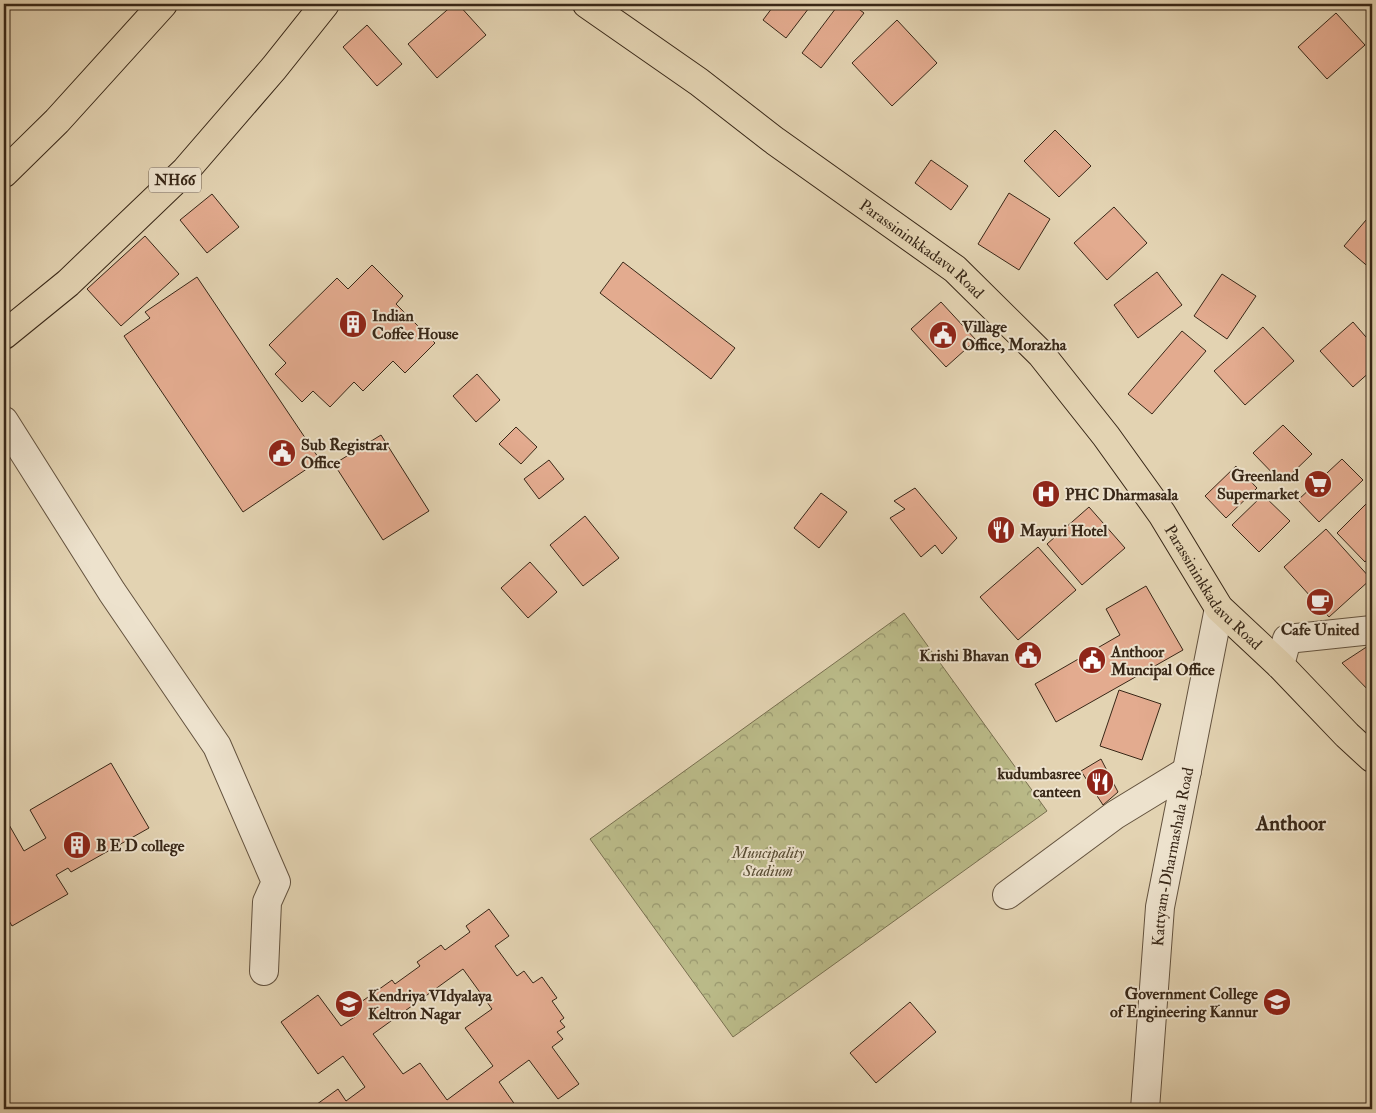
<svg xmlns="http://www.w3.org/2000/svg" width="1376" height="1113" viewBox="0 0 1376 1113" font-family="'IM FELL Double Pica',serif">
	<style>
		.park { fill: url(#park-crowns); stroke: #797050 }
		.building { fill: #e3ab8f; stroke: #382717; fill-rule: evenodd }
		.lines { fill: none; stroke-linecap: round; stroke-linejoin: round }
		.minor-casing { stroke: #63523e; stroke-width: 30 }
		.major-casing { stroke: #382717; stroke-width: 30 }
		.highway-casing { stroke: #382717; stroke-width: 30 }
		.minor { stroke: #ede2cd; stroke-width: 28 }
		.major { stroke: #e3d3b2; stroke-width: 28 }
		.highway { stroke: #e3d3b2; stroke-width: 28 }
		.labels { text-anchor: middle; stroke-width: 4; stroke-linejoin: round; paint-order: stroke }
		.shield { fill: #ede2cd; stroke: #6e5f4e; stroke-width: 1 }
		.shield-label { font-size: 15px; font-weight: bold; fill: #382717 }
		.street-label { font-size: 16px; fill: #382717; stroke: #ede2cd }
		.poi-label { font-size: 16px; font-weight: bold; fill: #382717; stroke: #ede2cd; text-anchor: start }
		.park-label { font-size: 16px; font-style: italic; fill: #584c33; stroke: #ede2cd }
		.district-label { font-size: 21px; font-weight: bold; fill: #382717; stroke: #ede2cd }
	</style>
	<defs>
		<pattern id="park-crowns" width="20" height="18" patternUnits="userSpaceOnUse" patternTransform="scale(1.25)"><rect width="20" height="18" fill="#baba88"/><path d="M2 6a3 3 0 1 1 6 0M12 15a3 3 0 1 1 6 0" fill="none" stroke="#98976e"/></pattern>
	</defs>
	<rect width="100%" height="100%" fill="#e3d3b2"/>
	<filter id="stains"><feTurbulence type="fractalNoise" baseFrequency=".004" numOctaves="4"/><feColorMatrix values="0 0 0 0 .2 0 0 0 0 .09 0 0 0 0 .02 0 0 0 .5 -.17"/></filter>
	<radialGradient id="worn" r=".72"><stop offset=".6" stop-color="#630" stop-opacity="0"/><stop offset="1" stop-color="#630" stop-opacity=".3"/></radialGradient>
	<path class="park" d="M904 613 1047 811 733 1037 590 839Z"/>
	<path class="building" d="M454 4H458L486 35 437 78 408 44Z
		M775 4H812L786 38 763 20Z
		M839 4H852L864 13 821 68 802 53Z
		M1336 13 1365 45 1327 79 1298 47Z
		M897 20 937 63 892 106 852 63Z
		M367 25 402 64 377 86 343 47Z
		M1055 130 1091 166 1059 197 1024 161Z
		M931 160 968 186 951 210 915 183Z
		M1009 193 1050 219 1019 270 978 244Z
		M212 194 239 227 207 253 180 220Z
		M1114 207 1147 243 1107 280 1074 243Z
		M1372 213V270L1344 246Z
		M145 236 179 274 121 326 87 289Z
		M623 262 735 348 711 379 600 293Z
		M372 265 403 296 396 304 435 343 405 373 393 361 363 391 354 382 330 407 313 391 302 402 275 374 286 363 269 345 337 278 348 289Z
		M1157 272 1182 305 1138 338 1114 305Z
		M1222 274 1256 296 1227 339 1194 316Z
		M197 277 320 460 243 512 124 336 150 318 145 312Z
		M941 302 976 340 946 367 911 329Z
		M1353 322 1372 344V370L1353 387 1320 351Z
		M1263 327 1294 361 1245 405 1214 371Z
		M1182 331 1206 351 1152 414 1128 394Z
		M477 374 500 400 476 422 453 396Z
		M1283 425 1312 454 1282 483 1253 453Z
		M516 427 537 447 521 464 499 444Z
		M381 435 429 511 383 540 334 464Z
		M1342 459 1363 480 1319 522 1298 500Z
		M549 460 564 479 539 499 524 479Z
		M1236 466 1257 488 1226 518 1205 496Z
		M915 488 957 538 942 554 935 545 921 557 890 518 905 509 894 501Z
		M821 493 847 512 819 548 794 528Z
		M1263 495 1290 521 1259 552 1232 525Z
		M1371 499 1372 554 1365 562 1337 533Z
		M1089 507 1125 548 1082 585 1047 544Z
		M585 516 619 558 583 586 550 545Z
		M1326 529 1371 579 1329 617 1284 567Z
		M1038 547 1076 590 1018 640 980 597Z
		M530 562 557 592 528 618 501 588Z
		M1146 586 1183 650 1056 722 1035 684 1120 635 1106 609Z
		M1368 646H1372V694L1342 663Z
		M1119 690 1161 704 1142 760 1100 746Z
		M1101 759 1118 792 1103 805 1081 771Z
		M111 763 149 828 71 872 68 868 56 875 68 894 12 926 4 912V825L8 823 24 851 46 838 30 810Z
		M489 909 509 936 495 946 517 976 524 971 533 983 542 977 557 998 552 1001 564 1018 560 1021 565 1027 557 1032 563 1039 552 1047 579 1084 558 1099 529 1060 499 1082 518 1109H315L313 1107 338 1089 346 1101 365 1087 343 1056 318 1074 281 1022 318 995 341 1026 359 1014 354 1007 392 980 395 984 420 966 417 962 441 945 445 950 470 932 466 926ZM463 969 492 1009 465 1028 493 1066 447 1100 420 1063 403 1074 373 1034Z
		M910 1002 936 1032 876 1083 850 1053Z
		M876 1103 881 1109H870Z"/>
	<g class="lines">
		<defs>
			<g id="minor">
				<path d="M4 421 112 592 217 746 276 882 267 902 264 971"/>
				<path d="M1280 665 1287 639 1372 630"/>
				<path d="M1007 895 1115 815 1187 771"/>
				<path id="s1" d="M1145 1109 1160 907 1219 608"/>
			</g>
			<g id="major">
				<path id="s2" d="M587 4 699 82 775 141 955 269 1041 354 1106 436 1162 514 1219 608 1280 665 1347 735 1372 758"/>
			</g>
			<path id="highway" d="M4 173 57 121 163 4
				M4 335 68 283 186 170 274 68 325 4"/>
		</defs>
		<use href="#minor" class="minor-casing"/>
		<use href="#major" class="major-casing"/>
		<use href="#highway" class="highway-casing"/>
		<use href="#minor" class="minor"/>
		<use href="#major" class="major"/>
		<use href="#highway" class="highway"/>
	</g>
	<defs>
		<symbol id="building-disc" viewBox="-11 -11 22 22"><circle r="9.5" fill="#8f2418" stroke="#ede2cd"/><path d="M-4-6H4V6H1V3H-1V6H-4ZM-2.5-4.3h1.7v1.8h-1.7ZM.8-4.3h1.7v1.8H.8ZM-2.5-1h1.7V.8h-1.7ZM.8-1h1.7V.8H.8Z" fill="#fff"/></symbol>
		<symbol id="civic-disc" viewBox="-11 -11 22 22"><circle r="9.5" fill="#8f2418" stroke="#ede2cd"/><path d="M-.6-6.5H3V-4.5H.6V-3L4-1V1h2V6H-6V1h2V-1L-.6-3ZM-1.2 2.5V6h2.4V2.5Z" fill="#fff"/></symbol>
		<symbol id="supermarket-disc" viewBox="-11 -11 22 22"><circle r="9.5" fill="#8f2418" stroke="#ede2cd"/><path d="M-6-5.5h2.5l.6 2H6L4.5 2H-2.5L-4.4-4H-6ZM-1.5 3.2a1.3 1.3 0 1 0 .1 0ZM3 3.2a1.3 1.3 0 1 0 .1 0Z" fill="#fff"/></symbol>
		<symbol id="hospital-disc" viewBox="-11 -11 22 22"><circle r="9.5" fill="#8f2418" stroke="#ede2cd"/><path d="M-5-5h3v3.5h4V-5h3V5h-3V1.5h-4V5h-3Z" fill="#fff"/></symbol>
		<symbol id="restaurant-disc" viewBox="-11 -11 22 22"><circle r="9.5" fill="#8f2418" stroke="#ede2cd"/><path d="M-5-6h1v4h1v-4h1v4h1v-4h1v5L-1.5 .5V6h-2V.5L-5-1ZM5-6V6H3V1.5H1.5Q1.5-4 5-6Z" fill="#fff"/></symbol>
		<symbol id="cafe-disc" viewBox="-11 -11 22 22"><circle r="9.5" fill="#8f2418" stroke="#ede2cd"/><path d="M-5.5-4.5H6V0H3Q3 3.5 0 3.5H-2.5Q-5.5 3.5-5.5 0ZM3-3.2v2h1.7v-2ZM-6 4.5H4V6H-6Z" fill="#fff"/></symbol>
		<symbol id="university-disc" viewBox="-11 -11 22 22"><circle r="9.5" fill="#8f2418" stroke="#ede2cd"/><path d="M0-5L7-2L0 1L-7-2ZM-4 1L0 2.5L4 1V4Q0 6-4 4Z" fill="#fff"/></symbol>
		<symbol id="school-disc" viewBox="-11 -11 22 22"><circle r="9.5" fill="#8f2418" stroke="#ede2cd"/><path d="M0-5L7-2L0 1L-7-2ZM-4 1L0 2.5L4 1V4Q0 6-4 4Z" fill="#fff"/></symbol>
	</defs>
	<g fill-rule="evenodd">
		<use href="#building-disc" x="337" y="308" width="32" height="32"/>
		<use href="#civic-disc" x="927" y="319" width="32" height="32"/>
		<use href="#civic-disc" x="266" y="437" width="32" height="32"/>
		<use href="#supermarket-disc" x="1302" y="468" width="32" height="32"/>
		<use href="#hospital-disc" x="1030" y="478" width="32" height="32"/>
		<use href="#restaurant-disc" x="985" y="514" width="32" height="32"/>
		<use href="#cafe-disc" x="1304" y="586" width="32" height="32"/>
		<use href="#civic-disc" x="1012" y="639" width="32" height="32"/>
		<use href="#civic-disc" x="1076" y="644" width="32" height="32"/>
		<use href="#restaurant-disc" x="1084" y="766" width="32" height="32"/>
		<use href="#building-disc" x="61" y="829" width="32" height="32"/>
		<use href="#university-disc" x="1261" y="986" width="32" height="32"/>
		<use href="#school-disc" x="333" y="988" width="32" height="32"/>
	</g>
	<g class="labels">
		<rect class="shield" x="149" y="167.5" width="52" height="25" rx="4"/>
		<g class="shield-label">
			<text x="175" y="185">NH66</text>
		</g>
		<g class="street-label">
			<text dy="6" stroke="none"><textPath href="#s2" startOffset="415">Parassininkkadavu Road</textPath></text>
			<text dy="6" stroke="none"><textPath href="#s2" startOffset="865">Parassininkkadavu Road</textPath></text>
			<text dy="6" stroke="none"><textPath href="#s1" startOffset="254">Kattyam-Dharmashala Road</textPath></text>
		</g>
		<g class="poi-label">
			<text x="372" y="321">Indian<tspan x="372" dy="18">Coffee House</tspan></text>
			<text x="962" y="332">Village<tspan x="962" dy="18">Office, Morazha</tspan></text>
			<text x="301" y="450">Sub Registrar<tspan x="301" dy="18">Office</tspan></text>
			<text x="1299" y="481" text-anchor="end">Greenland<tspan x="1299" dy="18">Supermarket</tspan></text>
			<text x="1065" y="500">PHC Dharmasala</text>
			<text x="1020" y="536">Mayuri Hotel</text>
			<text x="1320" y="635" text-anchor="middle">Cafe United</text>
			<text x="1111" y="657">Anthoor<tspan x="1111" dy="18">Muncipal Office</tspan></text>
			<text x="1009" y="661" text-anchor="end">Krishi Bhavan</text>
			<text x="1081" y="779" text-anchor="end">kudumbasree<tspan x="1081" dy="18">canteen</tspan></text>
			<text x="96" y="851">B E D college</text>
			<text x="1258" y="999" text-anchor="end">Government College<tspan x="1258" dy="18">of Engineering Kannur</tspan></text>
			<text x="368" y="1001">Kendriya VIdyalaya<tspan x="368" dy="18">Keltron Nagar</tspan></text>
		</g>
		<g class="park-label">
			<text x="768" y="858">Muncipality<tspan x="768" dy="18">Stadium</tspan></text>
		</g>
		<g class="district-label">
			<text x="1291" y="830">Anthoor</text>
		</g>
	</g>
	<rect width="1376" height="1113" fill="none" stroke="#e3d3b2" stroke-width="20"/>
	<rect x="5" y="5" width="1366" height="1103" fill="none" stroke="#382717" stroke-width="2.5"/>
	<rect x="10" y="10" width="1356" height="1093" fill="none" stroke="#382717"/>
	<rect width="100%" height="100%" filter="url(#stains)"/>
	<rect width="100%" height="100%" fill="url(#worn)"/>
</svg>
